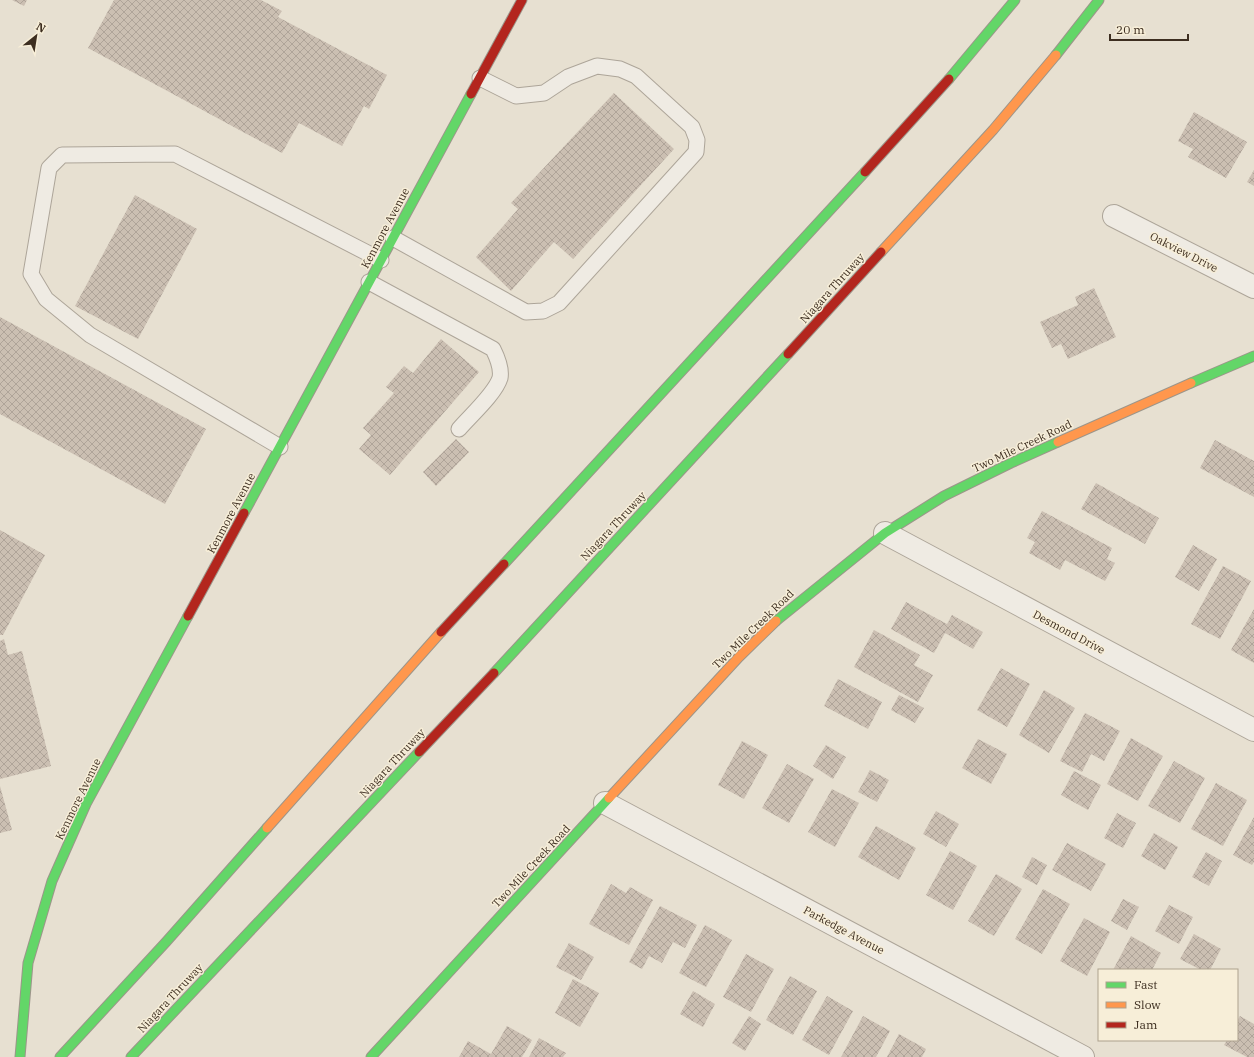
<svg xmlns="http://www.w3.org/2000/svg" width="1254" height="1057" viewBox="0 0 1254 1057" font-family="'IBM Plex Serif',serif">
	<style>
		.building { fill: url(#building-cross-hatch) }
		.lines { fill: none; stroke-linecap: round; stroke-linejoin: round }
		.lane-casing { stroke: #ada599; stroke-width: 17 }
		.street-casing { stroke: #ada599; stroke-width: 24 }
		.fast-casing { stroke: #9c958a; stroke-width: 11 }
		.slow-casing { stroke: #9c958a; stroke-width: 11 }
		.jam-casing { stroke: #9c958a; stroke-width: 11 }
		.lane { stroke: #efebe3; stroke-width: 15 }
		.street { stroke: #efebe3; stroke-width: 22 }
		.fast { stroke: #63d668; stroke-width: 9 }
		.slow { stroke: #ff974d; stroke-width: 9 }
		.jam { stroke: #b3261e; stroke-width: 9 }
		.labels { text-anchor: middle; stroke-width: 3; stroke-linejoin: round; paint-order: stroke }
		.street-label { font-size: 11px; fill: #3d2e20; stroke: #f7eed8 }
	</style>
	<defs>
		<pattern id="building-cross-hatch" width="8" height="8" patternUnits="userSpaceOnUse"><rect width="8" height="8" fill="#cbbfb2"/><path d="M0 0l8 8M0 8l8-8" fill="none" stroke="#afa499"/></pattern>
	</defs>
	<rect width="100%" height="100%" fill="#e7e0d1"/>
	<path class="building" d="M12 0H27L24 6Z
		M114 0H261L282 11 278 17 387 75 369 109 364 106 342 146 299 123 282 153 88 48Z
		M614 93 674 149 573 259 554 242 511 291 476 257 518 209 511 203Z
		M1194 112 1247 142 1226 178 1188 157 1193 149 1178 141Z
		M1254 170V186L1247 182Z
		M135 195 197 229 138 339 75 306Z
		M1094 288 1116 337 1068 359 1061 344 1052 348 1040 322 1078 305 1075 297Z
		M0 317 206 429 165 504 0 414Z
		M441 339 479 372 390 475 359 449 371 435 363 428 394 393 386 387 404 366 413 373Z
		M456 439 469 452 436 486 423 472Z
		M1215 440 1254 461V497L1200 468Z
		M1096 483 1159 518 1145 544 1081 509Z
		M1042 511 1112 548 1107 559 1115 563 1105 581 1065 560 1060 570 1029 553 1035 542 1027 538Z
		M0 530 45 555 3 635H0Z
		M1193 545 1217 559 1199 591 1175 577Z
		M1223 566 1251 581 1220 639 1191 624Z
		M906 602 947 624 952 615 983 632 973 649 945 633 934 653 891 629Z
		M1254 609V663L1231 650Z
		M874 630 920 655 914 665 933 675 918 702 854 667Z
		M4 639 8 655 22 651 51 766 0 779V641Z
		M1001 668 1030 684 1007 727 977 710Z
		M838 679 882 702 868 729 824 706Z
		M1044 690 1075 708 1049 753 1019 735Z
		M899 695 924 708 915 723 891 710Z
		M1085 713 1120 731 1104 761 1091 754 1082 772 1060 761Z
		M1131 738 1163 756 1138 801 1107 784Z
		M978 739 1007 754 991 784 962 768Z
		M742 741 768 755 744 799 718 785Z
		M826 745 846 757 833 779 813 766Z
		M1174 761 1205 778 1180 823 1148 806Z
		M787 764 814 779 789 823 762 808Z
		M870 770 889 780 877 802 858 792Z
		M1074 771 1101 785 1088 810 1061 795Z
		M1216 783 1247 800 1223 846 1191 829Z
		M0 786 12 830 0 833Z
		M832 789 859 803 835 847 808 832Z
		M936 811 959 824 946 847 923 834Z
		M1117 813 1136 823 1123 848 1104 838Z
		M1254 817V862L1252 865 1233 855Z
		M876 826 916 848 899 880 858 857Z
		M1154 833 1178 847 1165 870 1141 856Z
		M1067 843 1106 864 1091 891 1052 870Z
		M950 851 977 866 953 910 926 895Z
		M1206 852 1222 861 1209 886 1192 877Z
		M1032 857 1047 865 1037 885 1022 877Z
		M996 874 1022 889 994 936 968 921Z
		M611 884 626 893 630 887 653 900 629 945 589 924Z
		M1043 889 1070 904 1042 954 1015 939Z
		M1123 899 1139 907 1127 930 1111 921Z
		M1169 905 1193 917 1179 944 1155 931Z
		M660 906 697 925 685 948 673 942 662 963 649 956 642 969 629 962Z
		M1084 918 1110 932 1087 976 1060 961Z
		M705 925 732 940 706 987 679 973Z
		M1194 934 1221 949 1210 970H1201L1180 959Z
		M1131 936 1161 953 1152 970H1113Z
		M569 943 594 957 581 980 556 967Z
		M746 954 774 969 751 1012 723 997Z
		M790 976 817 991 793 1035 766 1020Z
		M573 979 599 993 580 1027 555 1013Z
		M693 991 715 1004 703 1027 680 1014Z
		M827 996 853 1011 829 1055 802 1040Z
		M749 1016 761 1024 745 1051 732 1043Z
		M863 1016 890 1031 876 1057H841Z
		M1240 1016 1254 1024V1057H1247L1224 1045 1227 1040H1237V1021Z
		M507 1026 532 1040 522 1057H459L468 1041 491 1054Z
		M899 1034 926 1049 922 1057H887Z
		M539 1038 566 1053 563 1057H529Z"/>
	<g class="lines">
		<defs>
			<path id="lane" d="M393 238 526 312 543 311 559 303 696 152 697 140 692 127 636 76 620 69 597 66 568 77 544 93 516 96 480 78
				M369 282 493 349C497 357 502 368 500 378 495 394 470 416 459 429
				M280 447 90 335 46 299 31 274 49 168 62 155 175 154 381 260"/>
			<path id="street" d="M1114 216 1254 287
				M885 533 1254 730
				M605 803 1083 1057"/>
			<path id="fast" d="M1056 55 1099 0
				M949 79 1015 0
				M1191 383 1254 356
				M244 513 471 94
				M504 564 865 172
				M776 621 885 533 944 496 1011 463 1058 442
				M494 673 788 354
				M20 1057 28 963 52 881 86 804 188 616
				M60 1057 166 942 267 828
				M131 1057 419 752
				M371 1057 609 798"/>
			<path id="slow" d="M881 252 993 130 1056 55
				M1058 442 1191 383
				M609 798 739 657 776 621
				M267 828 441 632"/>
			<path id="jam" d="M471 94 522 0
				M865 172 949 79
				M788 354 881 252
				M188 616 244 513
				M441 632 504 564
				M419 752 494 673"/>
		</defs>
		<use href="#lane" class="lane-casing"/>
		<use href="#street" class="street-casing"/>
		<use href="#fast" class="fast-casing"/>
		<use href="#slow" class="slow-casing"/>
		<use href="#jam" class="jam-casing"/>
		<use href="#lane" class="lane"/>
		<use href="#street" class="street"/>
		<use href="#fast" class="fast"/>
		<use href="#slow" class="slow"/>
		<use href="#jam" class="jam"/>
	</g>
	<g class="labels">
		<g class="street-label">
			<text transform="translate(385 228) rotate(-62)" y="4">Kenmore Avenue</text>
			<text transform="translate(1184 252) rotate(27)" y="4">Oakview Drive</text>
			<text transform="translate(832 288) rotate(-48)" y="4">Niagara Thruway</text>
			<text transform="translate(1022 446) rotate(-25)" y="4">Two Mile Creek Road</text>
			<text transform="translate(231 513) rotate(-62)" y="4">Kenmore Avenue</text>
			<text transform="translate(613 526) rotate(-47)" y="4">Niagara Thruway</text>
			<text transform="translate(753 629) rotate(-44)" y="4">Two Mile Creek Road</text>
			<text transform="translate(1069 632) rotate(28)" y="4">Desmond Drive</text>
			<text transform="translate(392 763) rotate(-47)" y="4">Niagara Thruway</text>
			<text transform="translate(78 799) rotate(-64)" y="4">Kenmore Avenue</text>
			<text transform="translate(531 866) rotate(-47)" y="4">Two Mile Creek Road</text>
			<text transform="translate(844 930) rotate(28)" y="4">Parkedge Avenue</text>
			<text transform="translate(170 998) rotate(-47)" y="4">Niagara Thruway</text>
		</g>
	</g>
	<rect x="1098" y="969" width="140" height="72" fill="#f7eed8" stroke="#ada18e"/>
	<rect x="1106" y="982" width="20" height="6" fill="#63d668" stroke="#ada18e"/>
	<text x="1134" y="989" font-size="12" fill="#3d2e20">Fast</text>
	<rect x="1106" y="1002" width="20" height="6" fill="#ff974d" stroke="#ada18e"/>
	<text x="1134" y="1009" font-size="12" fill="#3d2e20">Slow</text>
	<rect x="1106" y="1022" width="20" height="6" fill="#b3261e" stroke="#ada18e"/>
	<text x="1134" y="1029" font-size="12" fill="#3d2e20">Jam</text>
	<g transform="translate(36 36) rotate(30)" stroke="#f7eed8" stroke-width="3" paint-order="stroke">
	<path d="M0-3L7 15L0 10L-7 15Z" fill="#3d2e20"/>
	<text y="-6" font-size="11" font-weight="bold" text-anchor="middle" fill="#3d2e20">N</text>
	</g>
	<path d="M1110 34v6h78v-6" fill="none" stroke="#3d2e20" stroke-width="2"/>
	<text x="1116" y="34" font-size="12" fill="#3d2e20" stroke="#f7eed8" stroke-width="3" paint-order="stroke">20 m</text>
</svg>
